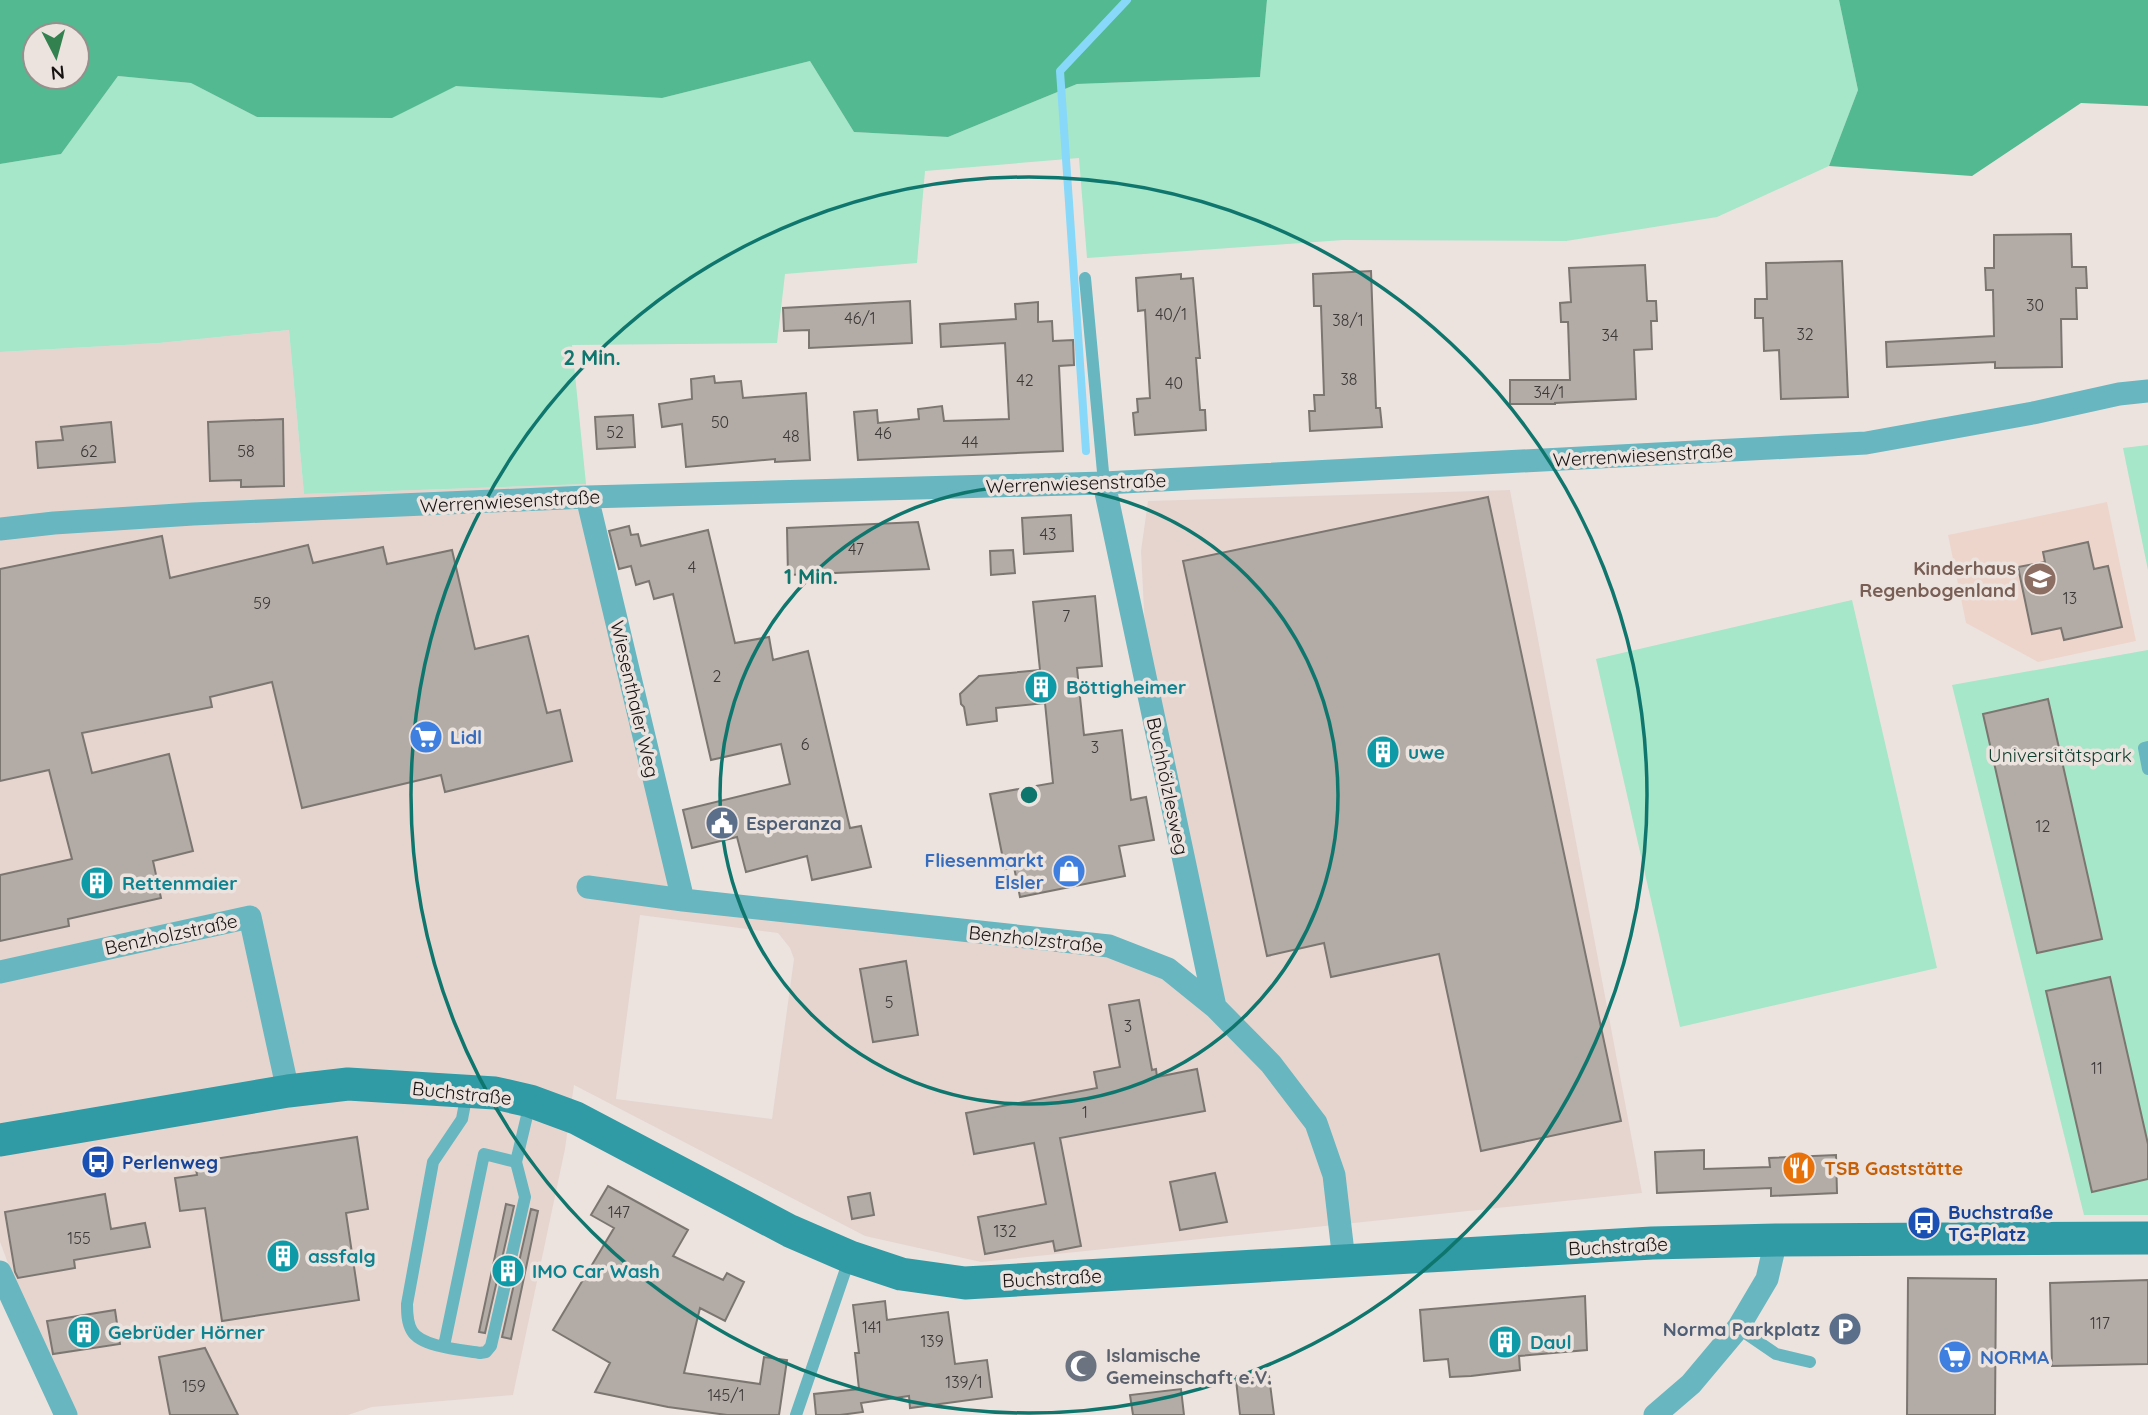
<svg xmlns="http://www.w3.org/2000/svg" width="2148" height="1415" viewBox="0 0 2148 1415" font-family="Quicksand,sans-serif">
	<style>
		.built { fill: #e6d5cf; fill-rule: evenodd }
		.education { fill: #eed5cc }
		.green { fill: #a6e6c9 }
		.forest { fill: #52b991; fill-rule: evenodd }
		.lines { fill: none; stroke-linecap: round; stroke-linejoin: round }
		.stream { stroke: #88d8f9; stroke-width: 8 }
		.building { fill: #b2aba6; stroke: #7c7671; stroke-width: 2 }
		.lane { stroke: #68b6bf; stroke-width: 12 }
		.street { stroke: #68b6bf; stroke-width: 23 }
		.secondary { stroke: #309aa5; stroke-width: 33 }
		.ring { fill: none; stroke: #0f766e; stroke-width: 3.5 }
		.labels { text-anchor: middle; stroke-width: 7; stroke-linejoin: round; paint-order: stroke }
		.number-label { font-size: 16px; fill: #3d3937 }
		.street-label { font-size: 19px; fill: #161312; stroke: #ece3df }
		.education-label { font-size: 19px; font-weight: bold; fill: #785e54; stroke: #ece3df; text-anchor: end }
		.culture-label { font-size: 19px; font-weight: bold; fill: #0d838f; stroke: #ece3df; text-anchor: start }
		.shop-label { font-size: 19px; font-weight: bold; fill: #366cbe; stroke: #ece3df; text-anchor: start }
		.park-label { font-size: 19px; fill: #0d3b2b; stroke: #ece3df }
		.service-label { font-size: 19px; font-weight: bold; fill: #4e5e75; stroke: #ece3df; text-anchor: start }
		.transit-label { font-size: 19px; font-weight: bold; fill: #164399; stroke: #ece3df; text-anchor: start }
		.food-label { font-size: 19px; font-weight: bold; fill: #c56008; stroke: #ece3df; text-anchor: start }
		.worship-label { font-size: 19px; font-weight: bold; fill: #5b616d; stroke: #ece3df; text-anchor: start }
		.centre { fill: #0f766e; stroke: #ece3df; stroke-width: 3.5 }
		.ring-label { font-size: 21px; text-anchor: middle; font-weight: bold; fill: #0f766e; stroke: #ece3df; stroke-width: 7; stroke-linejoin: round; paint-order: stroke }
	</style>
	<rect width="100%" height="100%" fill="#ece3df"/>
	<path class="built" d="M289 330 304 494 586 484 587 497 683 900 1109 946 1214 1007 1148 689 1141 551 1148 501 1510 490 1642 1193 981 1262 865 1236 574 1085 565 1149 513 1395 372 1407 348 1415H76L15 1282 0 1242V352L159 343ZM640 915 778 933 790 948 794 959 772 1119 616 1099Z"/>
	<path class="education" d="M2107 502 2136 641 2038 662 1966 623 1948 535Z"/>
	<path class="green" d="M1267 0H1839L1858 90 1829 166 1717 217 1566 241 1343 240 1087 258 1079 158 925 171 917 263 785 274 777 343 572 345 586 484 304 494 289 330 159 343 0 352V164L61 154 118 76 191 83 257 117 391 118 455 85 662 98 810 61 854 132 948 137 1077 84 1260 77Z
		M2148 445V570L2123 448Z
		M1852 600 1937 968 1680 1027 1596 659Z
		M2148 650V1215H2084L1952 685Z"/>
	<path class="forest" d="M0 0H1267L1260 77 1077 84 948 137 854 132 810 61 662 98 456 86 392 118 257 117 191 83 118 76 61 154 0 164ZM77 35V77H35V35Z
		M1839 0H2148V106L2081 103 1972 176 1829 166 1858 90Z"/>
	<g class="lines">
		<path class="stream" d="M1086 451 1060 71 1127 0"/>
	</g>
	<path class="building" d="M2071 234 2072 267H2086L2087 288H2076L2077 319H2061L2062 367 1995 368V362L1887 367 1886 342 1994 336 1993 290H1986L1985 268H1994V235Z
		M1842 261 1848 397 1781 399 1779 350 1764 351 1763 318H1755V299H1767L1766 263Z
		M1645 265 1647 301H1656L1657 321H1651L1652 349 1634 350 1636 399 1555 403V404H1510V380H1570L1568 322H1561L1560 303 1571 302 1569 268Z
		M1371 271 1376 408H1380L1382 427 1310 431 1309 411H1315L1314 395H1324L1321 306H1314L1313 274Z
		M1181 274V279L1193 278 1200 358H1196L1200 410H1205L1206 430 1135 435 1133 413 1138 412 1137 399 1150 398 1145 310 1138 311 1136 278Z
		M910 301 912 343 809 348V330L784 331 783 308Z
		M1038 302V322L1052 321 1053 341 1073 340 1074 365 1059 366 1063 451 858 460 854 412 877 410 878 423 919 419 918 409 942 406 944 421 1009 419 1005 343 941 347 940 324 1016 319 1015 304Z
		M714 376 715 383 741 381 743 398 806 393 810 460 775 462V459L686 467 682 424 662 427 659 404 692 399 691 379Z
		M633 415 635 447 597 449 595 417Z
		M283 419 284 486 241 487V480L210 481 208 422Z
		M111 422 115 462 38 468 36 442 63 440 61 427Z
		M1488 497 1621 1121 1481 1151 1439 954 1331 977 1324 943 1267 956 1183 561Z
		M1071 515 1073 551 1024 554 1022 518Z
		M918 522 929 569 788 575 787 528Z
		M629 526 631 535 638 534 641 546 708 530 735 643 769 637 773 660 808 651 850 828 861 826 871 867 812 880 807 856 746 872 737 837 692 848 683 810 790 784 781 744 711 760 673 594 654 599 649 581 636 585 631 566 619 569 609 531Z
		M162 536 170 578 308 545 313 563 383 547 387 564 452 550 475 649 528 636 547 713 560 710 572 761 445 792 441 775 302 808 272 682 210 697 212 707 82 733 92 773 169 754 193 851 153 861 161 898 68 919 69 926 0 941V875L72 859 49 770 0 781V569Z
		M2088 542 2094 569 2108 566 2122 627 2064 640 2061 628 2032 634 2018 567 2045 562 2043 552Z
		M1013 550 1015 573 991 575 990 551Z
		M1095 596 1102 666 1077 668 1084 735 1122 730 1131 800 1146 797 1154 840 1119 846 1125 876 1020 897 1014 867 1005 869 990 794 1053 783 1045 703 996 708 997 721 967 725 964 707 961 704 960 694 979 676 1040 670 1033 602Z
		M2048 699 2102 939 2037 953 1983 714Z
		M906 961 918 1035 873 1042 860 969Z
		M2110 977 2148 1144V1179L2092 1192 2046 991Z
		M1139 1000 1152 1070 1156 1069 1157 1077 1197 1069 1205 1111 1060 1138 1081 1246 1055 1251 1053 1241 985 1254 978 1217 1046 1204 1034 1143 974 1154 966 1113 1097 1088 1094 1072 1120 1067 1109 1005Z
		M357 1137 368 1209 346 1213 359 1300 222 1321 205 1208 180 1211 175 1178 197 1175 195 1162Z
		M1704 1150V1169L1770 1167 1769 1158 1836 1155 1837 1193 1771 1196V1188L1657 1193 1655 1152Z
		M1215 1173 1227 1222 1180 1230 1170 1182Z
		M608 1186 688 1230 673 1256 723 1280 727 1273 744 1282 725 1321 700 1308 684 1373 760 1384 764 1357 787 1360 779 1415H727L668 1407 595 1392 610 1363 553 1330 614 1228 591 1215Z
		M870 1193 874 1215 852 1219 848 1197Z
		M105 1194 111 1229 145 1223 150 1247 74 1260 75 1268 18 1278 15 1272 5 1212Z
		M506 1204 514 1206 485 1333 479 1332Z
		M531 1209 538 1211 511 1339 502 1337Z
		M1908 1278 1996 1279 1995 1415H1907Z
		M2148 1280V1364L2052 1366 2050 1283Z
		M1585 1296 1587 1350 1519 1356 1520 1370 1471 1376 1450 1377 1448 1359 1424 1361 1420 1310Z
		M885 1301 887 1320 948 1312 955 1364 987 1360 992 1397 910 1408 909 1396 861 1403 863 1412 840 1415H816L814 1394 859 1389 855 1353H859L853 1305Z
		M115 1310 120 1344 53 1354 47 1321Z
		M205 1348 238 1415H170L159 1357Z
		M1269 1376 1274 1415H1240L1236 1380Z
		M1181 1389 1184 1415H1133L1130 1395Z"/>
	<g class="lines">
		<path class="lane" d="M1085 278 1104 483
			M2148 747 2144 748 2148 769
			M467 1093 462 1119 433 1162 407 1304C407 1312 407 1323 412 1331 421 1347 462 1350 480 1353L486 1352 491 1346 525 1197 516 1162 530 1103
			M1738 1328 1776 1354 1810 1362
			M444 1346 484 1154 516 1162
			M796 1415 849 1260"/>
		<path class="street" d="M1104 483 1215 1007
			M587 497 683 900
			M0 529 54 523 193 514 587 497 1104 483 1866 443 2033 413 2119 394 2148 391
			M588 887 683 900 1109 946 1168 969 1215 1007 1271 1064 1316 1123 1334 1175 1344 1261
			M0 972 250 917 288 1091
			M0 1272 66 1415
			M1655 1415 1691 1384 1738 1328 1767 1279 1776 1240"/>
		<path class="secondary" d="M0 1140 288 1091 348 1084 495 1093 530 1101 576 1118 790 1231 850 1257 901 1274 965 1283 1652 1243 1776 1240 2148 1238"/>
	</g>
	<g class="ring">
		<circle cx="1029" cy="795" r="309"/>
		<circle cx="1029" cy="795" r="618"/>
	</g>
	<defs>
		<symbol id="school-disc" viewBox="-11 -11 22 22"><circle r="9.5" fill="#8d6e63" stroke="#ece3df"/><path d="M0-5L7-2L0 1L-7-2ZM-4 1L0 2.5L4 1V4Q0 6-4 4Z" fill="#fff"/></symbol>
		<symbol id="building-disc" viewBox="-11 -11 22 22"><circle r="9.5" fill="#0f9aa8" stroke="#ece3df"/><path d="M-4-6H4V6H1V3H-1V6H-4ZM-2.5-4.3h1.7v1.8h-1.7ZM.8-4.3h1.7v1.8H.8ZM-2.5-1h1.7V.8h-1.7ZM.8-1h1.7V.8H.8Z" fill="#fff"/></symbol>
		<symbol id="supermarket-disc" viewBox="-11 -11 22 22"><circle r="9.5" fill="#3f7fe0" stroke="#ece3df"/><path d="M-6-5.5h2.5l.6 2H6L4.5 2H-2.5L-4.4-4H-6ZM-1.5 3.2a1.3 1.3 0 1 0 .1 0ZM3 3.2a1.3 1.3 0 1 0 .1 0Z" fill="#fff"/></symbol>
		<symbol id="civic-disc" viewBox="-11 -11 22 22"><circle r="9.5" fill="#5c6f8a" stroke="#ece3df"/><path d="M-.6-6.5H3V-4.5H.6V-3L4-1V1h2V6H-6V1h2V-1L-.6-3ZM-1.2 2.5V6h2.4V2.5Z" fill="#fff"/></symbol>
		<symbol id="shop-disc" viewBox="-11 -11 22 22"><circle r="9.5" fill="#3f7fe0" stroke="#ece3df"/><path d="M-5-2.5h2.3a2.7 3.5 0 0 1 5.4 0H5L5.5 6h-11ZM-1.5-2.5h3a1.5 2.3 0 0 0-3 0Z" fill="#fff"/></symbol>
		<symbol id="bus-disc" viewBox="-11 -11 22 22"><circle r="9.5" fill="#1a4fb4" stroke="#ece3df"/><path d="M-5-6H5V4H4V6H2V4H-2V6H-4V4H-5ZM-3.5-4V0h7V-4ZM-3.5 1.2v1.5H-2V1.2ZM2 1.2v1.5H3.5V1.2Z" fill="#fff"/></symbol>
		<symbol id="restaurant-disc" viewBox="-11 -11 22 22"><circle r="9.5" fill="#e8710a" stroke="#ece3df"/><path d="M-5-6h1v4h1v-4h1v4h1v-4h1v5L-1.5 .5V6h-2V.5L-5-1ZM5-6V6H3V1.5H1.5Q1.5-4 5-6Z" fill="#fff"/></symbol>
		<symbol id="parking-disc" viewBox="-11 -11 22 22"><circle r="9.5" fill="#5c6f8a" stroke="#ece3df"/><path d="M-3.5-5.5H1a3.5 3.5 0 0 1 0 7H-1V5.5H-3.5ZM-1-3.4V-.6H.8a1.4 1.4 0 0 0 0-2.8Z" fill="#fff"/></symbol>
		<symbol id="mosque-disc" viewBox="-11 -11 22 22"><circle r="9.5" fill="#6b7280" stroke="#ece3df"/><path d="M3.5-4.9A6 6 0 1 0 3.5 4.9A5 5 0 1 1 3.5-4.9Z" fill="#fff"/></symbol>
	</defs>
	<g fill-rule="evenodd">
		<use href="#school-disc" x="2021" y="560" width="38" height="38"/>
		<use href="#building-disc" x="1022" y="668" width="38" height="38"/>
		<use href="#supermarket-disc" x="407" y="718" width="38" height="38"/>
		<use href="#building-disc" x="1364" y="733" width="38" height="38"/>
		<use href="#civic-disc" x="703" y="804" width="38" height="38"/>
		<use href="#shop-disc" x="1050" y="852" width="38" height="38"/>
		<use href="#building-disc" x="78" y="864" width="38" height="38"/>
		<use href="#bus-disc" x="79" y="1143" width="38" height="38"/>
		<use href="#restaurant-disc" x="1780" y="1149" width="38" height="38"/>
		<use href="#bus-disc" x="1905" y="1204" width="38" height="38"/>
		<use href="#building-disc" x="264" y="1237" width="38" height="38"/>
		<use href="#building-disc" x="489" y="1252" width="38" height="38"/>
		<use href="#parking-disc" x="1826" y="1310" width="38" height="38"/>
		<use href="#building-disc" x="65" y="1313" width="38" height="38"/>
		<use href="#building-disc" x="1486" y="1323" width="38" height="38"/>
		<use href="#supermarket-disc" x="1936" y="1338" width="38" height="38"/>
		<use href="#mosque-disc" x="1062" y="1347" width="38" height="38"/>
	</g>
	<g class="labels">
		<g class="number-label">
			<text x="2035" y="311">30</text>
			<text x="1171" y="320">40/1</text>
			<text x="860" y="324">46/1</text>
			<text x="1348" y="326">38/1</text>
			<text x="1805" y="340">32</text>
			<text x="1610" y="341">34</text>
			<text x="1349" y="385">38</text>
			<text x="1025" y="386">42</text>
			<text x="1174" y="389">40</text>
			<text x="1549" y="398">34/1</text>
			<text x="720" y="428">50</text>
			<text x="615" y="438">52</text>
			<text x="883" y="439">46</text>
			<text x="791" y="442">48</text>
			<text x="970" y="448">44</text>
			<text x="89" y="457">62</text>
			<text x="246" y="457">58</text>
			<text x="1048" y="540">43</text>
			<text x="856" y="555">47</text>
			<text x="692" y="573">4</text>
			<text x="2070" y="604">13</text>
			<text x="262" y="609">59</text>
			<text x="1066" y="622">7</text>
			<text x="717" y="682">2</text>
			<text x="805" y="750">6</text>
			<text x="1095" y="753">3</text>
			<text x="2043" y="832">12</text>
			<text x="889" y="1008">5</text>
			<text x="1128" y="1032">3</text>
			<text x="2097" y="1074">11</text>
			<text x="1085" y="1118">1</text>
			<text x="619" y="1218">147</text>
			<text x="1005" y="1237">132</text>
			<text x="79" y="1244">155</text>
			<text x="2100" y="1329">117</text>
			<text x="872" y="1333">141</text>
			<text x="932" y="1347">139</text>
			<text x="964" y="1388">139/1</text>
			<text x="194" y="1392">159</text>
			<text x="726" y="1401">145/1</text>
		</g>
		<g class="street-label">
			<text transform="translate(1643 455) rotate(-3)" y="7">Werrenwiesenstraße</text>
			<text transform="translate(1076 483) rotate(-2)" y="7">Werrenwiesenstraße</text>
			<text transform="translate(510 501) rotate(-3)" y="7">Werrenwiesenstraße</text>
			<text transform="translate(635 699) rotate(77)" y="7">Wiesenthaler Weg</text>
			<text transform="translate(1168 786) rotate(78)" y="7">Buchhölzlesweg</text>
			<text transform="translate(171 934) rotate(-12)" y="7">Benzholzstraße</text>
			<text transform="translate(1036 939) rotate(6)" y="7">Benzholzstraße</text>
			<text transform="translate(462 1093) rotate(6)" y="7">Buchstraße</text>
			<text transform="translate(1618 1246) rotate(-3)" y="7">Buchstraße</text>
			<text transform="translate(1052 1278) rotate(-3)" y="7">Buchstraße</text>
		</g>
		<g class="education-label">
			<text x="2016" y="575">Kinderhaus<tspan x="2016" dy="22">Regenbogenland</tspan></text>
		</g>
		<g class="culture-label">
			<text x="1066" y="694">Böttigheimer</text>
			<text x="1408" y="759">uwe</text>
			<text x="122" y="890">Rettenmaier</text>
			<text x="308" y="1263">assfalg</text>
			<text x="532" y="1278">IMO Car Wash</text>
			<text x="108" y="1339">Gebrüder Hörner</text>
			<text x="1530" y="1349">Daul</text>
		</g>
		<g class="shop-label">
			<text x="450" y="744">Lidl</text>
			<text x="1044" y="867" text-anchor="end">Fliesenmarkt<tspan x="1044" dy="22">Elsler</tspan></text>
			<text x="1980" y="1364">NORMA</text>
		</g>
		<g class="park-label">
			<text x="2060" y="762">Universitätspark</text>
		</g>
		<g class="service-label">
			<text x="746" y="830">Esperanza</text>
			<text x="1820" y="1336" text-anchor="end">Norma Parkplatz</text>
		</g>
		<g class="transit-label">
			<text x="122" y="1169">Perlenweg</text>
			<text x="1948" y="1219">Buchstraße<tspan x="1948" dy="22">TG-Platz</tspan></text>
		</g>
		<g class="food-label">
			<text x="1824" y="1175">TSB Gaststätte</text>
		</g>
		<g class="worship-label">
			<text x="1106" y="1362">Islamische<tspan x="1106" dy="22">Gemeinschaft e.V.</tspan></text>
		</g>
	</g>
	<circle cx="1029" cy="795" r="10" class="centre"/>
	<g class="ring-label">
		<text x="592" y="365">2 Min.</text>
		<text x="811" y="584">1 Min.</text>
	</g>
	<g transform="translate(56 56) rotate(174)"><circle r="33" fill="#ece3df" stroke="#96908d" stroke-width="2"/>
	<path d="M0-5L12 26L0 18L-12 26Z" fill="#348150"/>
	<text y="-10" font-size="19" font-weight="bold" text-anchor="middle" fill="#161312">N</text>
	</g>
</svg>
